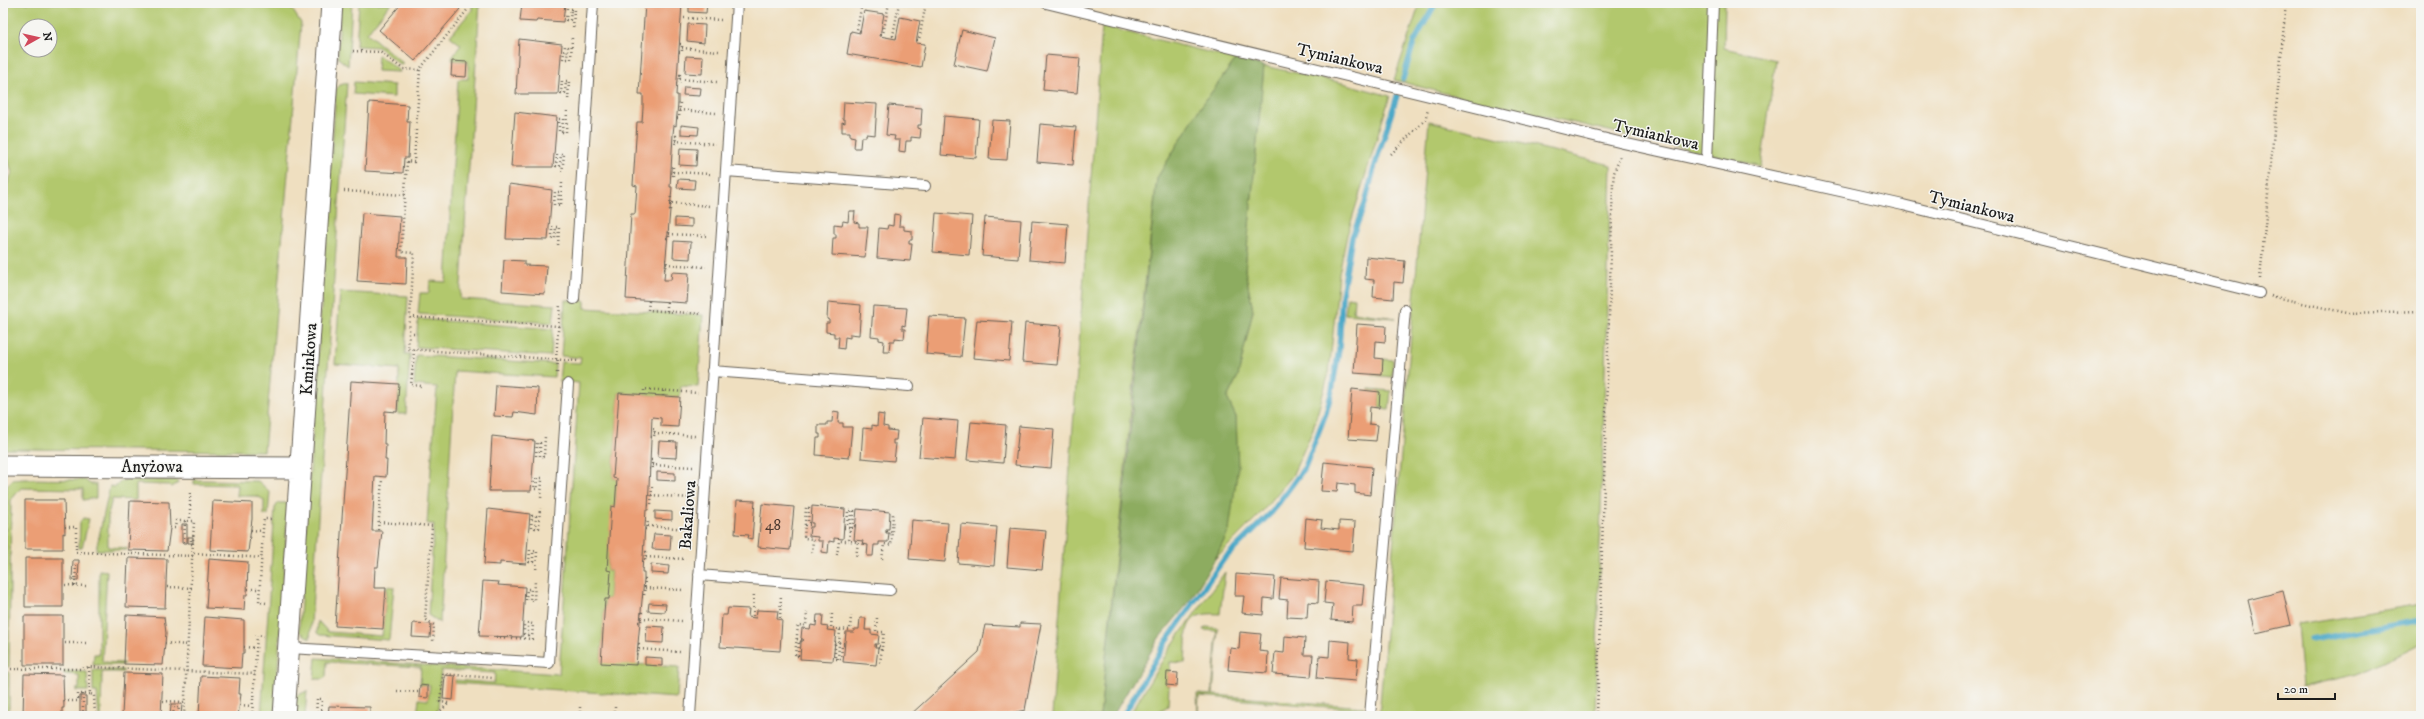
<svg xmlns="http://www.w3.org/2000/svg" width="2424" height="719" viewBox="0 0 2424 719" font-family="'IM FELL DW Pica',serif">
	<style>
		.green { fill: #b2c86d; stroke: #677244; fill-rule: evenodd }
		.forest { fill: #8dac60; stroke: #54643e }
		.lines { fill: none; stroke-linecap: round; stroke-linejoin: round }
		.stream { stroke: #47a6c6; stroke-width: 5.5 }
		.building { fill: #eb9e75 }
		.lane-casing { stroke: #666055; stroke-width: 12 }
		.street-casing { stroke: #666055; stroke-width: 23 }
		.path { stroke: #666055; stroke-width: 2.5; stroke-dasharray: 1 3; stroke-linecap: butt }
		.lane { stroke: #fff; stroke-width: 10 }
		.street { stroke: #fff; stroke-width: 21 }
		.labels { text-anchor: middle; stroke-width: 3; stroke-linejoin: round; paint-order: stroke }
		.number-label { font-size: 15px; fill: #503c32 }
		.street-label { font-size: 17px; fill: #1c1c1c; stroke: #f6f6f2 }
	</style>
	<rect width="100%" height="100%" fill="#f6f6f2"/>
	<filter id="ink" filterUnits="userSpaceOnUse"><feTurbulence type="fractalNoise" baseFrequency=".025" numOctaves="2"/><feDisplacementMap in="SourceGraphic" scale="8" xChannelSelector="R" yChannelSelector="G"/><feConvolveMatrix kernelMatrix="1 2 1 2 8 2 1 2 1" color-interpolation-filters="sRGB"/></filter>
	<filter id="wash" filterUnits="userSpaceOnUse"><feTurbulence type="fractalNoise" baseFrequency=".012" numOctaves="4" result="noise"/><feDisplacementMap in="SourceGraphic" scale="16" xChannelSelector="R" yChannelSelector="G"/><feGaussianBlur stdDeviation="0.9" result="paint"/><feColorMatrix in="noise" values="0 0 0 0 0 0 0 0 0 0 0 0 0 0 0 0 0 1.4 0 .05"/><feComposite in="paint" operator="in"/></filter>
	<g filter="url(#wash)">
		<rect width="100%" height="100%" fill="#efdfc0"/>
		<path class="green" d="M3 3H288L301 23 264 451 3 449V194L12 173 3 142ZM26 26H50V50H26Z
			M340 3H352L348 66 338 58Z
			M359 3H391L367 33 404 64 400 65 378 47 356 46Z
			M472 3H480L460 299 555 305 553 323 418 314 420 293H429L430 281 446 282 458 80 459 79H468V61L452 60 453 55 461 45 450 36 472 10Z
			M1420 3H1725L1724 48 1776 60 1761 166 1440 92 1394 80Z
			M1102 26 1236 59 1200 108 1157 178 1132 399 1100 716H1052Z
			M378 55 400 71V72L377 71Z
			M1264 66 1343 83 1390 96 1347 235 1339 274 1329 373 1312 432 1292 476 1260 514 1215 559 1229 530 1236 417 1227 398 1238 376 1253 310 1245 270Z
			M354 82 394 85V97L353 94Z
			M347 83 310 639 299 631 336 89 340 85Z
			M1429 121 1611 165 1595 716H1379Z
			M340 292 408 296 405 354H410L406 414H398L399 369 335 364Z
			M1347 297 1354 298 1353 312 1396 318 1345 314Z
			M565 300 585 301V308L703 315 698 387 681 386 680 397 619 393 613 478 617 479 615 507 612 506 607 570 611 571 609 599H605L601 662 679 667 677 698 455 683V680L494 683 495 673 441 670 438 709 433 716H417L419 699 428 700 430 685 420 684 421 667 327 662 326 677 323 679H314L316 658 559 674 579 383 559 381 561 362 580 363 581 358 561 356Z
			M418 319 553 329 551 356 416 347Z
			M416 355 555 364 554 377 455 371 440 623 428 615 434 524H427L437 387 414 385Z
			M1383 359 1393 360 1392 377 1371 375Z
			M1369 389 1391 391 1389 409 1379 408 1380 392 1369 391Z
			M24 479 85 480 90 484H96V498L83 500V489L21 488 11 500 9 667H4L6 487 12 480Z
			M125 480H177L178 483 172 487 169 485 136 484V500L112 499 108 515V547L127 548V550H96L110 486 115 487 120 482Z
			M194 480 258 481 270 492 268 515H264V500L257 496H237L238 485 194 484Z
			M278 503H288L275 716H261L275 508Z
			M83 518 89 519 82 548H79L80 522Z
			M99 570 107 571 102 662 123 663V665H93L94 654H99Z
			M1225 572 1220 614C1180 611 1188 632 1185 663L1170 662V672H1167L1166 685 1169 686 1168 706 1151 716H1129L1170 648Z
			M387 586 394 587 389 640 320 635 317 633 318 621 328 632 382 636Z
			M2421 604V643L2359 674 2302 687 2297 624Z
			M1205 627 1218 628 1213 695 1364 707V710L1199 696 1198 712 1197 694 1212 695 1217 631 1203 630Z
			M93 670H123V672H102L101 716H99L97 692H93Z
			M64 671 87 672 88 691H76V689H79V675L64 674Z
			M4 672H9V716H3Z
			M307 691 305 716H292L296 696Z"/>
		<path class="forest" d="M1236 59 1264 66 1245 270 1253 310 1238 376 1227 398 1236 417 1238 467 1229 530 1215 559 1190 601 1159 638 1114 714 1100 716 1157 178 1200 108Z"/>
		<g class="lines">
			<path class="stream" d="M1403 79 1414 42 1436 3
				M2311 640 2421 620
				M1123 716 1166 642 1224 559 1272 512 1305 467 1326 413 1332 390 1339 350 1342 295 1352 237 1365 204 1374 168 1397 96"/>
		</g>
		<g id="blocks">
			<path class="building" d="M402 3H453L460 9 415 61 379 30Z
				M522 3H565L563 22 537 20 536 22 520 21Z
				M645 3H682L676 95H678V103L676 126 674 125 673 134 670 187H672L664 280H671L672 272 689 273 687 303 626 299 631 214H635L637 186 633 185 637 122H642L643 108V94H639Z
				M689 3H707L706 13 689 12Z
				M864 11 884 14 880 36 896 39 900 17 920 21 916 43 925 44 921 67 847 54 851 31 860 33Z
				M688 24 705 25 704 43 687 41Z
				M962 30 995 38 987 71 954 64Z
				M519 39 562 44 558 94H516Z
				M1046 55 1080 58 1077 93 1043 90Z
				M686 56 703 57 702 74 685 73Z
				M452 61 467 62 466 77 451 76Z
				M684 87 701 88 700 96 683 95Z
				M369 102 408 105 407 122H410L408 158H404L403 173 365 171Z
				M844 102 877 104 875 135 866 134V137H861L860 148H854L855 137 850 136V132H842V122L845 123V119H843Z
				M889 105 922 108 921 125H918V128L921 129 920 138 911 137V141H906L905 152 899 151 900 140H894L895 136 886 135Z
				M515 112 557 117 553 167H511Z
				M944 116 979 119 976 158 941 155Z
				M992 120 1010 121 1007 160 989 159Z
				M1040 124 1076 127 1073 165 1037 162Z
				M681 125 699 127 698 135 681 134Z
				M680 148 697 149 696 166 679 165Z
				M678 179 695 180 694 189 677 188Z
				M509 184 552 190 548 240 506 239Z
				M849 211H855L854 222 859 223V227H868L865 257 832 255 833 238H836V234H834V224L842 225 843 221 848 222Z
				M362 213 400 216 398 257H407L406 284 357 281Z
				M936 213 972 216 969 255 933 252Z
				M894 214 900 215 899 226H904V230L912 231V240H909V244H912L910 261 877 258 879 228 887 229 888 225 893 226Z
				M985 217 1021 220 1018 259 982 256Z
				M675 218 692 219V227L675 226Z
				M1032 221 1068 224 1065 263 1029 260Z
				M674 241 691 242 690 259 673 258Z
				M1366 257 1405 261 1403 283 1394 282 1393 299 1373 297 1374 280 1365 279Z
				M504 260 524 261V265L547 266 545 294 502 291Z
				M828 302 861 305 859 335 850 334V338L845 337 844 349 838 348 839 337H834V333L826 332V323H829V320L827 319Z
				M873 306 907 308 905 326 902 325V329H905L904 339 895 338V341H890L889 352H883L884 341 879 340V337L871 336Z
				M929 316 965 318 961 357 926 354Z
				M977 320 1012 322 1009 361 973 358Z
				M1025 323 1061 326 1057 365 1022 362Z
				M1357 324 1386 326 1385 342 1376 341 1375 358 1383 359 1382 375 1354 373Z
				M351 381 399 384 397 412 385 411 384 444H386L385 460H387L386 477 375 476 372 531H382L378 567H375L374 588H386L383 629 335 626Z
				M496 385 538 388 537 415 514 412 513 417 494 416Z
				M1352 389 1380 392 1379 408 1370 407 1369 424 1378 425 1376 441 1348 439Z
				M619 393 680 397 678 427 661 426V418L652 417 648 510H646L642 572H644V579L636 665 601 663 605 599H609L611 571 607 570 611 506 615 507 617 479 613 478Z
				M833 411 839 412 838 423H843V427H852L849 458 816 455 817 438H820V434H818V425H827V422H832Z
				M878 414 884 415 883 426 888 427V430L897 431 896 440H893V444H896L894 461 861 458 863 428 872 429V425L877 426Z
				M923 418 958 421 955 460 919 457Z
				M971 422 1006 425 1003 463 967 460Z
				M1019 426 1054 429 1051 468 1015 465Z
				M492 436 535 441 531 491H489Z
				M659 441 677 442 676 458 658 457Z
				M1324 462 1372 467 1370 495 1355 493V485L1338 483 1337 492 1321 491Z
				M657 472 675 473V481L657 480Z
				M25 500H64L65 534 63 533V549H25Z
				M737 500 755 501 752 539 748 538 749 535 735 534Z
				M130 501 169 502 170 528 167 551 128 550Z
				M213 501 252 503V519L248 552 210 550Z
				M762 504 794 507 790 550 758 547Z
				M812 506 845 509 843 539 834 538V542L829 541 828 553 822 552 823 541H818V537L809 536 810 527H813V523H811Z
				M488 509 530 514 526 564 500 562V565L484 564Z
				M857 509 890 512 889 529H886V533H889L888 542H879V545H874L873 556H867L868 545 862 544 863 541 854 540Z
				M655 511 672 512V520L655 519Z
				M1306 518 1322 520 1321 528 1339 530V521L1355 522 1353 551 1304 547Z
				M912 520 948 523 945 562 909 559Z
				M182 524H187V543H182Z
				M961 524 997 527 994 566 958 563Z
				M1010 528 1046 531 1042 570 1007 567Z
				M654 534 671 535 670 550 652 549Z
				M188 537H193V543H188Z
				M25 558H63V607H25Z
				M128 558 167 559 165 608 126 607Z
				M209 559 248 562 247 595H245L244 610 206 608Z
				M73 560H79L78 580H72Z
				M651 564 669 566 668 574 651 573Z
				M1236 574 1275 577 1273 599 1264 598 1263 615 1242 613 1244 596H1235Z
				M1281 578 1319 581 1318 603 1308 602 1307 618 1287 617 1288 600 1279 599Z
				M483 581 499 582 498 585 525 587 522 637 479 636Z
				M1326 581 1364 585 1362 606H1353L1352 622 1331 620 1333 604 1324 603Z
				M2283 591 2291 625 2256 633 2248 600Z
				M649 603 666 604 665 612 648 611Z
				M728 608 749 609 748 617 756 618 757 610 778 611 777 619 782 620 780 651 720 647 722 615H727Z
				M126 615 164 617 166 633 163 665 124 664Z
				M817 615H823L822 626 828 627 827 630 836 631 833 661 800 659 801 642 804 640 801 638 802 628 810 629 811 625 816 626Z
				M24 616H63V665H24Z
				M205 617 244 620V653H242L241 668 202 666Z
				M860 618H866L865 630H871V634L879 635 878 644H875V648H878L876 665 843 662 846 632H854V629H859Z
				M413 623 431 624 430 638 412 637Z
				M1020 623 1041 624 1025 710 999 716H909L979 652 985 625 1020 627Z
				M647 626 664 627 663 643 646 642Z
				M1240 632 1261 634 1259 651 1268 652 1267 673 1228 670 1230 648 1239 649Z
				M1285 636 1305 638 1304 655H1313L1311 677 1273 674 1275 652 1284 653Z
				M1330 640 1350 642 1349 658 1358 659 1356 681 1317 678 1319 656 1329 657Z
				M645 657 662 658V666L645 665Z
				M1167 672 1178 673 1177 686 1166 685Z
				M124 673 163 674 161 716H122Z
				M24 674 63 675 64 708H62V716H23Z
				M445 675 455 676 453 700 443 699Z
				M201 676 240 678 239 694H241L238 716H199Z
				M420 685 428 686V698L419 697Z
				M80 696H86V716H80Z
				M171 704H182L181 716H170Z
				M329 706 370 707V716H328Z"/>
		</g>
	</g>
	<g filter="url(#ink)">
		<use href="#blocks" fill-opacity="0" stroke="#666055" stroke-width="1"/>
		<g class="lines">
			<defs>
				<path id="lane" d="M1046 3 1623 143 1903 205 2259 293
					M1707 162 1713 3
					M726 171 925 186
					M574 299 593 3
					M712 371 909 386
					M699 575 890 590
					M289 648 549 663 568 384
					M690 716 737 3
					M1370 716 1405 310"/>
				<path id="street" d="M3 466 301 468
					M284 716 332 3"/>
			</defs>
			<use href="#lane" class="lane-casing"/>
			<use href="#street" class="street-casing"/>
			<path class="path" d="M468 3V9L420 69 414 162 407 161 401 252 414 253 408 349 578 361
				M567 8 566 20H570L571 9
				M571 9H574L573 30
				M684 18 721 20
				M860 31 857 30 862 3
				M881 34H883L889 3
				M897 37 893 36 899 3
				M917 40H919L926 3
				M682 48 719 51
				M353 51 380 52 403 69 420 70
				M679 52H682V44H679
				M563 59 565 46 568 47 567 59
				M567 59H571L572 38
				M680 79 717 82
				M562 81 561 93H565L566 81
				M566 81H569L568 101
				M676 84H679L680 75H677
				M679 110 716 113
				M677 118H679L680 103H678
				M559 131V119H563L562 132
				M562 132H566L567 111
				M675 141 715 144
				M672 145H675L676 136H673
				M557 154 556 166H560L561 154
				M561 154H564L562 174
				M1391 154 1425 120 1428 110
				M673 172 712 174
				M670 177H673V167H671
				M344 191 405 195
				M672 203 710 206
				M554 205 555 192H559L558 205
				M558 205H561L562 183
				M670 210 671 194
				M552 226V238L555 239 556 227
				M556 227H559L558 247
				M669 234 708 236
				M666 238H669V229H667
				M666 264 706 267
				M664 269H666L667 260H665
				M2260 279 2286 3
				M2271 296 2347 313 2421 311
				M649 301 648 310 702 314
				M667 311V302
				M410 317 559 326
				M409 333H417
				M414 350 411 385 422 386
				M556 359 560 304
				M557 373 558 359
				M644 395V389L698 393
				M663 396V390
				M654 433 695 436
				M651 437H654L655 429H652
				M536 456 537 443H540V456L544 457 545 436
				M652 465 693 467
				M649 469H652V460H649
				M535 478 534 489H537L538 478H542L541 499
				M190 493V521
				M651 495 690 498
				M648 505H651L652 486H650
				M809 508 806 507 804 538 813 539 812 553
				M809 508 808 523H811
				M851 511 849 541 858 542 856 557
				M379 522 432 526 425 619 434 625 433 642
				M805 525H813
				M648 526 688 529
				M844 526H847L848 511H854L853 526H855
				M65 527H76V552L194 556
				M170 528H175L176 521H194L184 716
				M531 528 532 516H536L535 528H539L540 508
				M844 528H855
				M645 529H647L648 521H645
				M251 530 263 531
				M378 530 382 480
				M886 531 893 532
				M191 540V544H194
				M184 542 185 521
				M530 550 529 562H533V551H537L536 572
				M194 553 262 558
				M837 555 839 541H849
				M646 557 686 559
				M882 559 884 544 891 545 893 514
				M642 561H645L646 552H643
				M65 585 87 586
				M75 586 76 562
				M167 587 192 588
				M645 588 684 590
				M248 589H260
				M642 597H644L645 579H644
				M526 600 527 589H531L530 600 534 601 535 580
				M266 603 259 602 263 529 264 519H271
				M832 614 831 628 840 629 838 659
				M753 616 754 592
				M641 618 682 621
				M780 618 781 594
				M877 618 876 632H884L880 663
				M638 622H641L642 613H639
				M840 629 850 630 851 616
				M496 637 532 639 533 624 528 623V635L524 634V623
				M797 639 804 640
				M835 642 845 643
				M65 643H86
				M165 643 188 645
				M835 644V659H841L842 645H845
				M875 646H883
				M244 647 256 648
				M878 648H881V650
				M639 649 680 652
				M636 654H638L639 644H637
				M798 656H795L798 625 806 626 807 612
				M798 656 799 641 801 642
				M89 667 90 694 94 695 95 716
				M3 669H80L89 667 255 674
				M397 691 418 692
				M83 694V715
				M64 701H78V694H90
				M163 701 185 702
				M240 705 252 706
				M173 716 174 707H179L178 716
				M252 716 257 635 264 636
				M316 716 317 699H322L321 716
				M435 716 449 703 440 702 443 674 493 678
				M580 716V704
				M615 716V706
				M1597 716 1613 183 1614 173 1620 156"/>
			<use href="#lane" class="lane"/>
			<use href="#street" class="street"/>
		</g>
	</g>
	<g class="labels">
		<g class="number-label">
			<text x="773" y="530">48</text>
		</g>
		<g class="street-label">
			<text transform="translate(1340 58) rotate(13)" y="6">Tymiankowa</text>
			<text transform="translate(1656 134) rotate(13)" y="6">Tymiankowa</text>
			<text transform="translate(1972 206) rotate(14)" y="6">Tymiankowa</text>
			<text transform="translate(308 359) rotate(-86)" y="6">Kminkowa</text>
			<text x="152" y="472">Anyżowa</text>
			<text transform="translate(687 515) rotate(-86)" y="6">Bakaliowa</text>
		</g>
	</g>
	<rect width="2424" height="719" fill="none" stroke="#f6f6f2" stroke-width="16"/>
	<g transform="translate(38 38) rotate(82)"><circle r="19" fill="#f6f6f2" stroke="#9f9f9c"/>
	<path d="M0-3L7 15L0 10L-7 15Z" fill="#d1495b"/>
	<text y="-6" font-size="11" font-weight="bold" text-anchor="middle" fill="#1c1c1c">N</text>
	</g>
	<path d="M2278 693v6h57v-6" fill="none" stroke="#1c1c1c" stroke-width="2"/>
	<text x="2284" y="693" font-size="12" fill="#1c1c1c" stroke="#f6f6f2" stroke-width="3" paint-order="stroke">20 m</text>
</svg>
